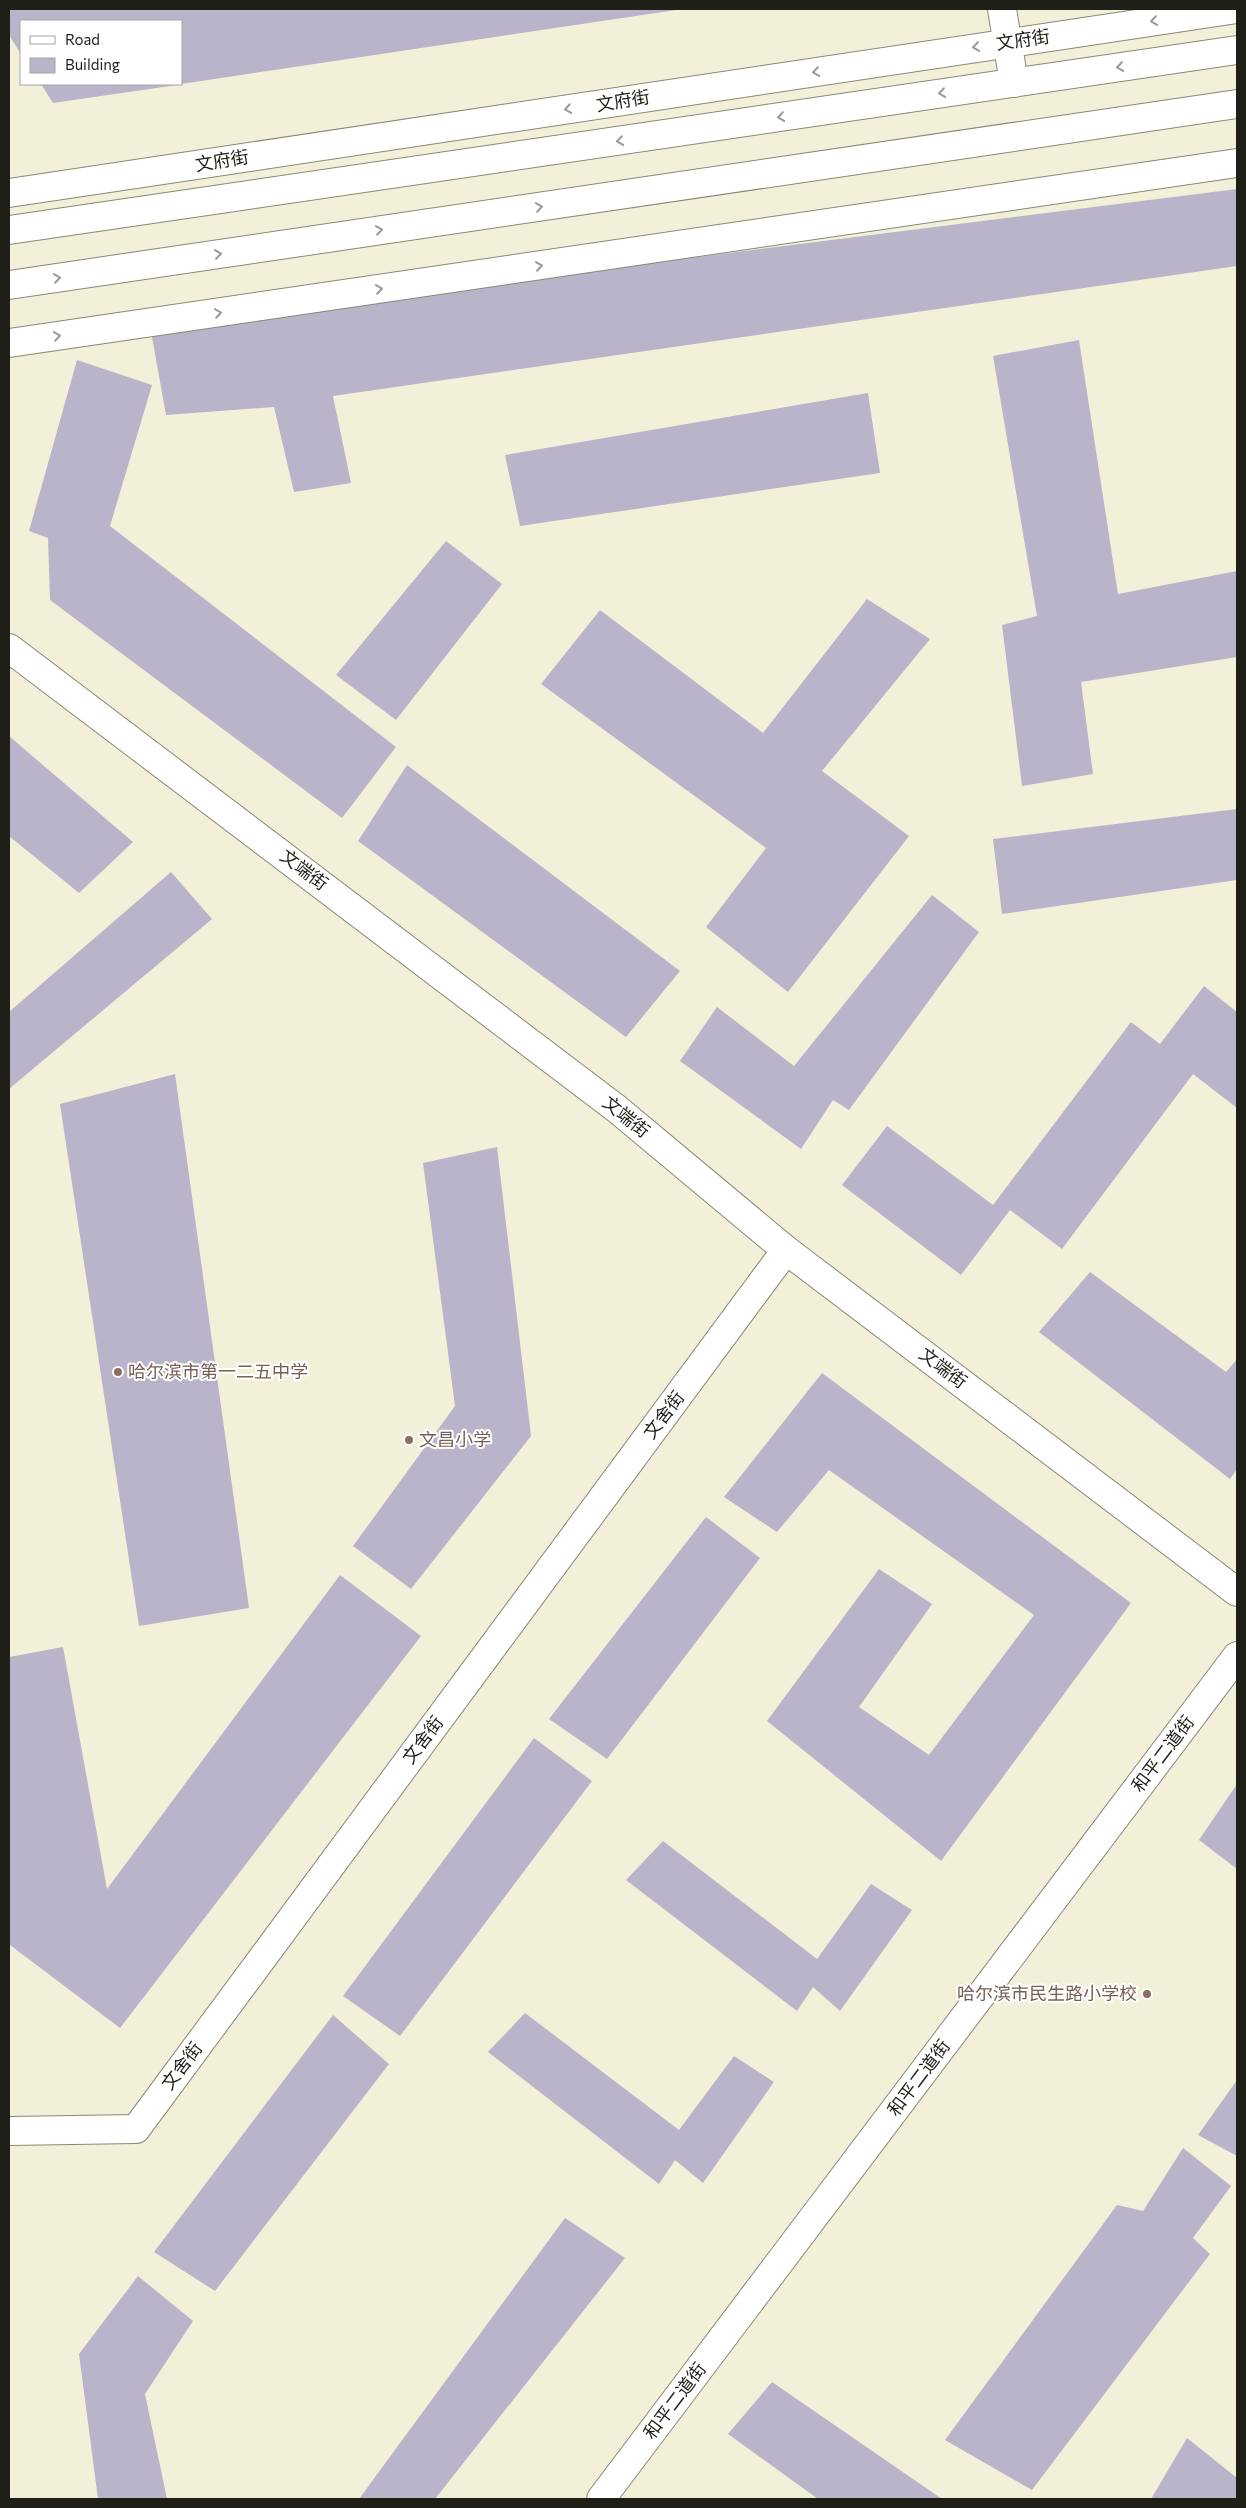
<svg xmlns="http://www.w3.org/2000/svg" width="1246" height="2508" viewBox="0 0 1246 2508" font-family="Commissioner,'Noto Sans SC',sans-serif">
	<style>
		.building { fill: #b9b4c9 }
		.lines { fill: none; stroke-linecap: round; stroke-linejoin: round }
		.minor-casing { stroke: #8b8773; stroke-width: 30 }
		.major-casing { stroke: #8b8773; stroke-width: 30 }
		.minor { stroke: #fff; stroke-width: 28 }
		.major { stroke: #fff; stroke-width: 28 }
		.oneway { stroke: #9b9a97 }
		.education-dot { fill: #8d6e63; stroke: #fff; stroke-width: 2 }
		.labels { text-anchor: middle; stroke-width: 4; stroke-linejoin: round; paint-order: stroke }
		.street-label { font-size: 18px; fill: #201f17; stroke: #fff }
		.education-label { font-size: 18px; fill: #785e54; stroke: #fff; text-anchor: start }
	</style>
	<rect width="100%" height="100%" fill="#f3f0da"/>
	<path class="building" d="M9 9H676V10L181 84V21H21V54L9 35Z
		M41 84H177V85L53 103Z
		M1237 189V266L333 396 351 483 294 492 274 407 166 415 150 326Z
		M1079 340 1118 594 1237 571V657L1081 682 1093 774 1022 786 1002 625 1037 616 993 356Z
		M77 360 152 385 110 526 396 747 342 818 50 600 48 538 29 531Z
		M868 393 880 473 520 526 505 455Z
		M446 541 502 584 396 720 336 675Z
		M867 599 930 639 822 771 909 836 788 992 706 927 766 848 541 684 600 610 763 733Z
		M9 736 133 842 79 893 9 836Z
		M407 765 680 971 626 1037 358 841Z
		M1237 809V880L1002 914 993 839Z
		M171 872 212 919 9 1089V1012Z
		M932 895 979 932 849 1110 833 1100 801 1149 680 1061 717 1007 794 1066Z
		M1204 986 1237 1012V1108L1193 1074 1062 1249 1010 1210 961 1275 842 1185 887 1126 993 1205 1131 1022 1160 1044Z
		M175 1074 249 1608 139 1626 60 1104Z
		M497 1147 531 1436 411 1589 353 1546 455 1406 423 1163Z
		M1090 1272 1226 1372 1237 1359V1469L1230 1479 1039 1332Z
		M822 1373 1131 1603 941 1861 767 1721 879 1569 932 1604 859 1707 929 1755 1034 1615 829 1470 777 1532 724 1497Z
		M706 1517 760 1558 607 1759 549 1719Z
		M340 1575 421 1636 120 2028 10 1945 9 1657 63 1647 107 1889Z
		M534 1738 592 1781 400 2036 343 1996Z
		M1237 1784V1869L1199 1840Z
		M663 1841 817 1959 871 1884 912 1910 840 2011 813 1987 797 2011 626 1880Z
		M525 2013 679 2130 734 2056 774 2082 703 2183 675 2160 659 2184 488 2052Z
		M333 2015 389 2064 215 2291 154 2252Z
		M1237 2080V2156L1198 2135Z
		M1183 2148 1231 2186 1193 2238 1210 2254 1032 2490 945 2440 1117 2205 1143 2211Z
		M565 2218 625 2258 435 2499H359Z
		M138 2276 193 2321 145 2394 167 2499H98L79 2354Z
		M772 2382 942 2499H818L728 2434Z
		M1187 2438 1237 2478V2499H1151Z"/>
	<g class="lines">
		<defs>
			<path id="minor" d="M1002 9 1014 83
				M9 648 617 1109 786 1250 1237 1592
				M9 2131 136 2129 786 1250
				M601 2499 1237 1656"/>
			<path id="major" d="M9 193 1237 9
				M9 230 1237 50
				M9 285 1237 104
				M9 343 1237 163"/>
		</defs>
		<use href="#minor" class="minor-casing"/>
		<use href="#major" class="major-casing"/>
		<use href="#minor" class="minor"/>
		<use href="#major" class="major"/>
	</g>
	<defs><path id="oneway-chevron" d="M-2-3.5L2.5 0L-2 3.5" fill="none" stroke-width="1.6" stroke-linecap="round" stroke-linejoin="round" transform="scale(1.25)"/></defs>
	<g class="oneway">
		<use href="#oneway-chevron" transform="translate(1154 21) rotate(172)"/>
		<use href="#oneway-chevron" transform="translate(976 47) rotate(171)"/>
		<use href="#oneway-chevron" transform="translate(1120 67) rotate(172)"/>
		<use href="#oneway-chevron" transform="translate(816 72) rotate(171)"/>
		<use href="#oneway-chevron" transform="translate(942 93) rotate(172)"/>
		<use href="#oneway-chevron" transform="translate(568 109) rotate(171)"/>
		<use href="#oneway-chevron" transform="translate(781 117) rotate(172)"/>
		<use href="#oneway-chevron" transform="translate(620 141) rotate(172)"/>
		<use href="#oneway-chevron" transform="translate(539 207) rotate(-8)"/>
		<use href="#oneway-chevron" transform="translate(379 230) rotate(-8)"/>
		<use href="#oneway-chevron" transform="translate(218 254) rotate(-8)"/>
		<use href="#oneway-chevron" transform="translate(539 266) rotate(-8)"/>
		<use href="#oneway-chevron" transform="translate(57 278) rotate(-8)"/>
		<use href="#oneway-chevron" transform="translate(379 289) rotate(-8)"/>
		<use href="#oneway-chevron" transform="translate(218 313) rotate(-8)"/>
		<use href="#oneway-chevron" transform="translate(57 336) rotate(-8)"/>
	</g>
	<g class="education-dot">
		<circle cx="118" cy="1372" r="5"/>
		<circle cx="409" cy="1440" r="5"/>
		<circle cx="1147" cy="1994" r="5"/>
	</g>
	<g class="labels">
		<g class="street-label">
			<text transform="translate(1023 40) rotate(-8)" y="6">文府街</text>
			<text transform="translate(623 101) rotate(-9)" y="6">文府街</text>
			<text transform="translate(222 161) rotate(-9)" y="6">文府街</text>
			<text transform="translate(304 870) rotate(37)" y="6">文端街</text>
			<text transform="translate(626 1117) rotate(39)" y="6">文端街</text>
			<text transform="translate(943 1368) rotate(37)" y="6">文端街</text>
			<text transform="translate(664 1415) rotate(-53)" y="6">文舍街</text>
			<text transform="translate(423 1740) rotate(-53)" y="6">文舍街</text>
			<text transform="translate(1163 1754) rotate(-53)" y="6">和平二道街</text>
			<text transform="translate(182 2066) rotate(-53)" y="6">文舍街</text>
			<text transform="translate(919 2078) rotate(-53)" y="6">和平二道街</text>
			<text transform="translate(675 2401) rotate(-53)" y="6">和平二道街</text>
		</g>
		<g class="education-label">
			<text x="128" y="1378">哈尔滨市第一二五中学</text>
			<text x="419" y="1446">文昌小学</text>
			<text x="1137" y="2000" text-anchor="end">哈尔滨市民生路小学校</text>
		</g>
	</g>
	<rect width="1246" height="2508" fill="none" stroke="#201f17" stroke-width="20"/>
	<rect x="20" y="20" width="162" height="65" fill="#ffffff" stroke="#a6a5a2"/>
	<rect x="30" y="36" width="25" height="8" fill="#ffffff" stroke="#a6a5a2"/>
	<text x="65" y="45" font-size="15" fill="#201f17">Road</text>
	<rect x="30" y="58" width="25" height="15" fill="#b9b4c9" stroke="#a6a5a2"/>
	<text x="65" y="70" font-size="15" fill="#201f17">Building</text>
</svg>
